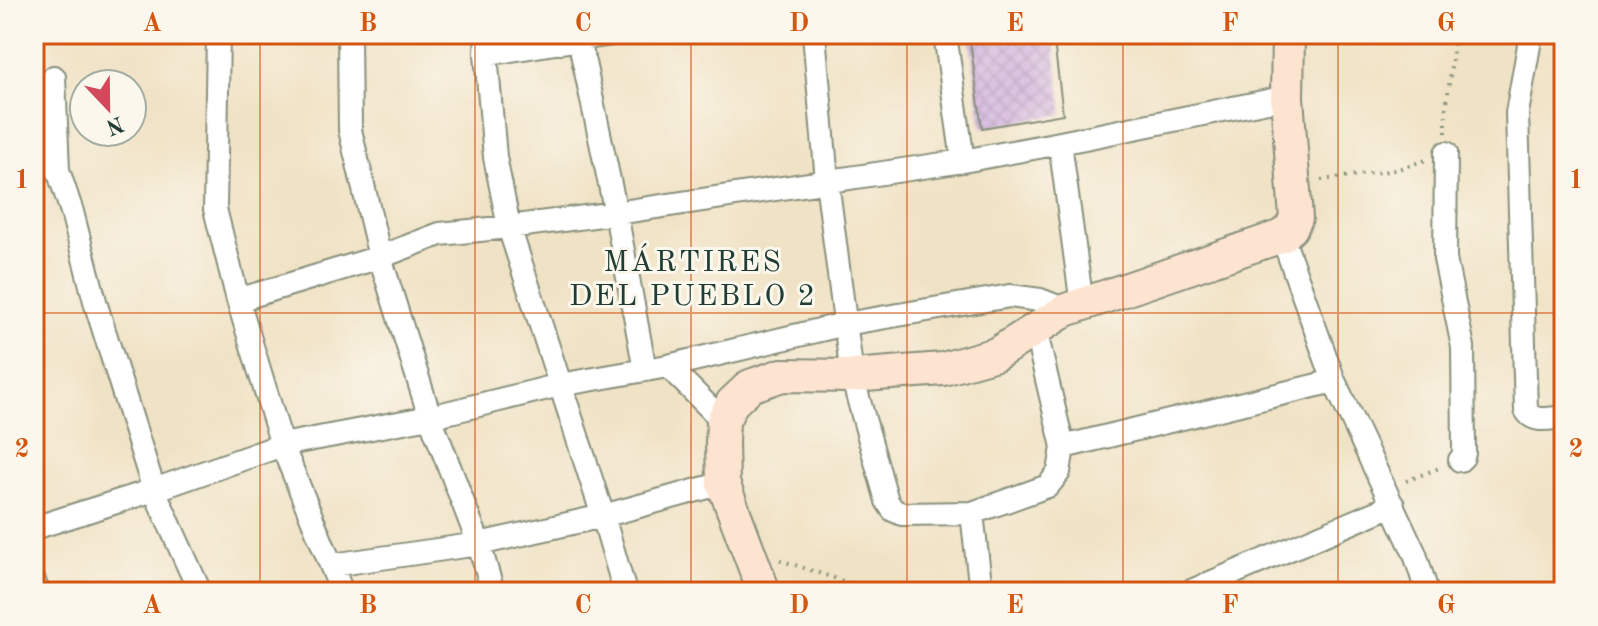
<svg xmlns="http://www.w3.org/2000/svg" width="1598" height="626" viewBox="0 0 1598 626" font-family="'Old Standard TT',serif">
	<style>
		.building { fill: url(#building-cross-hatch) }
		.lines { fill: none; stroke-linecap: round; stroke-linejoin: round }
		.street-casing { stroke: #88907c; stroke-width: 26 }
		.secondary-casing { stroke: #88907c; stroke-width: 36 }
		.path { stroke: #88907c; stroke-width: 4; stroke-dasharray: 2 6; stroke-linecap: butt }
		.street { stroke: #fff; stroke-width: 22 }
		.secondary { stroke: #fde4d1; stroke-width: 32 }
		.grid { fill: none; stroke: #d45610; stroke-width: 2; stroke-opacity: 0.55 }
		.labels { text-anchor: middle; stroke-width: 6; stroke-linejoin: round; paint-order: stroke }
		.neighbourhood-label { font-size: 30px; letter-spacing: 2px; fill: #1f3d34; stroke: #fbf7ec }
		.neatline { fill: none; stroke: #d45610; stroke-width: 3 }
		.grid-label { font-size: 26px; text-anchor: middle; font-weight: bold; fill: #d45610 }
	</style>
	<defs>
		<pattern id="building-cross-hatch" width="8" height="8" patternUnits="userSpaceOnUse" patternTransform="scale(2)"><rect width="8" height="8" fill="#cca7dc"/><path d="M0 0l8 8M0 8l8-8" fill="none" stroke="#a589b3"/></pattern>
	</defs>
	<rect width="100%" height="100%" fill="#fbf7ec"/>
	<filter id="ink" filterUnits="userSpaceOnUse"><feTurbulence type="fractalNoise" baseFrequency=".0125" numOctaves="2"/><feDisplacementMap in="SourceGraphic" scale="16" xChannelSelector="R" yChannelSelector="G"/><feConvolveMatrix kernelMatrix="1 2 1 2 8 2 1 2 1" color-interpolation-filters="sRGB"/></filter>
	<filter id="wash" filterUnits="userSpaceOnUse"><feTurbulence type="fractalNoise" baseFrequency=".006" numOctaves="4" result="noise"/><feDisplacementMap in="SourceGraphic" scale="32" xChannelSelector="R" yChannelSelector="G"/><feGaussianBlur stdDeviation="1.8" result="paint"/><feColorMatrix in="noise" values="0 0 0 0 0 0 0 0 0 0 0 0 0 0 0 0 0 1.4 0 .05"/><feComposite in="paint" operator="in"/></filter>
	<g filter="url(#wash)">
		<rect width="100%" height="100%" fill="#f0e2c5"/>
		<g id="blocks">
			<path class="building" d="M969 34H1053L1063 114 982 128Z"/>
		</g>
	</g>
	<g filter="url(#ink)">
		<use href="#blocks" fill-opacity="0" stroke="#88907c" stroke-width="2"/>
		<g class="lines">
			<defs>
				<path id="street" d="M218 34 215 209 238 300 282 445 342 592
					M349 34 350 130 380 257 430 417 479 544 493 592
					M487 34 486 54 495 157 509 227 603 516 625 592
					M814 34 827 181 852 376 887 501 893 510 902 514 972 513 1048 486 1059 472 1063 447 1035 329
					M945 34 963 161
					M1531 34 1517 113 1526 410C1533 424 1551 418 1564 417
					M579 39 616 213 645 370
					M486 54 612 34
					M54 77 58 170 72 212 96 305 154 490 200 592
					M1060 143 1082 305
					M1446 153 1445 259 1463 347 1464 453 1463 457 1460 460
					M1282 236 1334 381 1415 554 1427 592
					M238 300 380 257 440 234 509 227 616 213 963 161 1060 143 1287 97
					M668 366 723 421
					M1063 447 1334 381
					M972 513 981 592
					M34 528 154 490 282 445 430 417 560 385 668 366 845 324 1010 296 1040 300 1066 310
					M332 565 479 544 603 516 723 483
					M34 581 38 592
					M1189 592 1393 505"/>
				<path id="secondary" d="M764 592 723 483 722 442 723 421 732 403 750 386 782 375 852 376 943 369 996 354 1066 310 1282 236 1291 228 1296 218 1287 97 1288 34"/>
			</defs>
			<use href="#street" class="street-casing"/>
			<use href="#secondary" class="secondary-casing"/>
			<path class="path" d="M1446 133V111L1455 34
				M1321 180 1395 170 1426 160
				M1406 481 1439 468
				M780 560 876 592"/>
			<use href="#street" class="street"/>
			<use href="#secondary" class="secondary"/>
		</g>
	</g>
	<path class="grid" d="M260 34V592M475 34V592M691 34V592M907 34V592M1123 34V592M1338 34V592M34 313H1564"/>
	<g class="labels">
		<g class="neighbourhood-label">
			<text x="693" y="271">MÁRTIRES<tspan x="693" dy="34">DEL PUEBLO 2</tspan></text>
		</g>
	</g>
	<rect width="1598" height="626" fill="none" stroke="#fbf7ec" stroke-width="88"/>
	<g transform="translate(108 108) rotate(158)"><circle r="38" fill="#fbf7ec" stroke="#a3ada2" stroke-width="2"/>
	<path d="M0-6L14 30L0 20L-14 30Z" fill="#d1495b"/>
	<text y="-12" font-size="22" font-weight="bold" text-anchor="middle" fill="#1f3d34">N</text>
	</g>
	<rect x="44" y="44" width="1510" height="538" class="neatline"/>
	<g class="grid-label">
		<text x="152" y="31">A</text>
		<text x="368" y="31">B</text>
		<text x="583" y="31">C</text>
		<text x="799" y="31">D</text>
		<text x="1015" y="31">E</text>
		<text x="1230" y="31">F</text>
		<text x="1446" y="31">G</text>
		<text x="22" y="188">1</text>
		<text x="1576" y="188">1</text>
		<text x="22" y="457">2</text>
		<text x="1576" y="457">2</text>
		<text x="152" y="613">A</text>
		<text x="368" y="613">B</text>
		<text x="583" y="613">C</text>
		<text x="799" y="613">D</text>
		<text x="1015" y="613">E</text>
		<text x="1230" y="613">F</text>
		<text x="1446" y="613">G</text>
	</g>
</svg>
